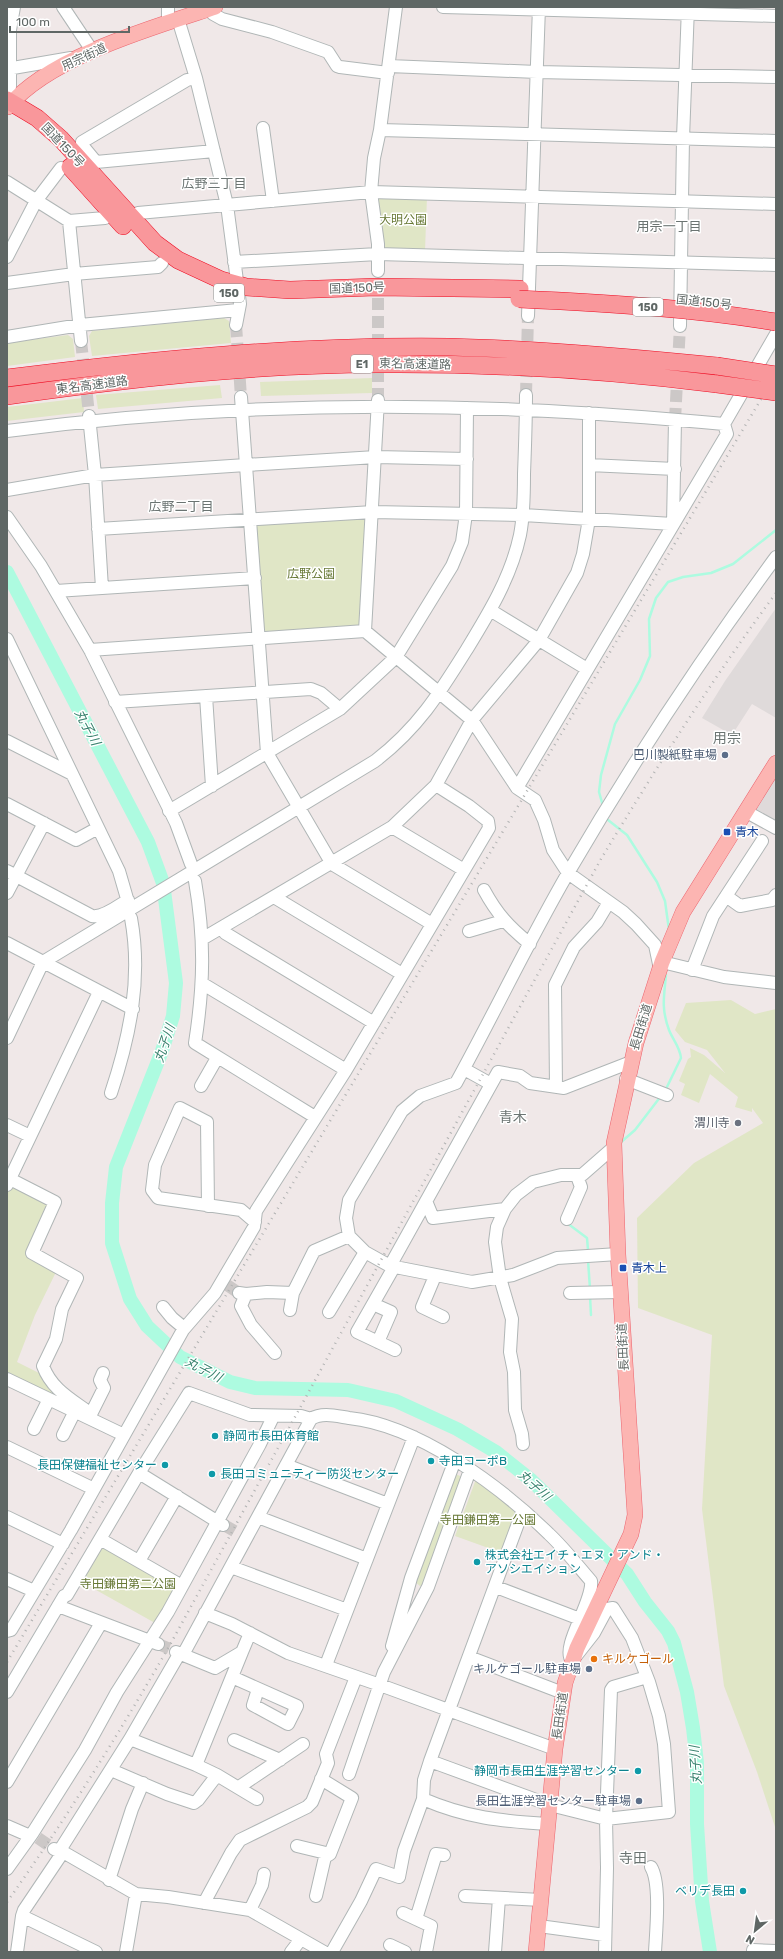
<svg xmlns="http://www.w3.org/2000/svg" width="783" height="1959" viewBox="0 0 783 1959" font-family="Rubik,'Noto Sans JP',sans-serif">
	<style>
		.industrial { fill: #dfdada }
		.green { fill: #e0e6c6 }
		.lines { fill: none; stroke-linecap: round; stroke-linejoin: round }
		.stream { stroke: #adfbe0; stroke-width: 2.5 }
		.river { stroke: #adfbe0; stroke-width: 14 }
		.minor-tunnel { stroke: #ccc8c7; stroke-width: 12; stroke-dasharray: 12 6; stroke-linecap: butt }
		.minor-casing { stroke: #b0b6b6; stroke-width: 14 }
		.major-casing { stroke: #ec656f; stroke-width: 16 }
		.highway-casing { stroke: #ee0a21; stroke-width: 18 }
		.minor { stroke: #fff; stroke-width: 12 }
		.major { stroke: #fcb5b2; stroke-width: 15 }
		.highway { stroke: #f9979b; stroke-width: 17 }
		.rail { stroke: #b2b3b3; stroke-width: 2.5; stroke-dasharray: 1 5; stroke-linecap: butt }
		.highway-bridge-casing { stroke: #ee0a21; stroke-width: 18; stroke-linecap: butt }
		.highway-bridge { stroke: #f9979b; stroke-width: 17 }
		.service-dot { fill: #5c6f8a; stroke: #fff; stroke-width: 1.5 }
		.transit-dot { fill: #1a4fb4; stroke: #fff; stroke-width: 1.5 }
		.worship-dot { fill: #6b7280; stroke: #fff; stroke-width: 1.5 }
		.culture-dot { fill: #0f9aa8; stroke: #fff; stroke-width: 1.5 }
		.food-dot { fill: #e8710a; stroke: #fff; stroke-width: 1.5 }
		.labels { text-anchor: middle; stroke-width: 3; stroke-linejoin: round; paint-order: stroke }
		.shield { fill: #fff; stroke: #8f9593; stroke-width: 1 }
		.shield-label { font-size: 11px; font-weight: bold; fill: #5f6765 }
		.street-label { font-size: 12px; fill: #5f6765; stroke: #fff }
		.park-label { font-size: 12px; fill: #677835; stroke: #fff }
		.service-label { font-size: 12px; fill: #4e5e75; stroke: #fff; text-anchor: end }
		.transit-label { font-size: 12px; fill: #164399; stroke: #fff; text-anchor: start }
		.worship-label { font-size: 12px; fill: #5b616d; stroke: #fff; text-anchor: end }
		.culture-label { font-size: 12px; fill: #0d838f; stroke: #fff; text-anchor: start }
		.food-label { font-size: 12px; fill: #c56008; stroke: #fff; text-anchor: start }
		.neighbourhood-label { font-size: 13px; fill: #6b7472; stroke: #fff }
		.water-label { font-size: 13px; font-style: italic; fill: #39836f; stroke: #fff }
		.quarter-label { font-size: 14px; fill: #6b7472; stroke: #fff }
	</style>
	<rect width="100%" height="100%" fill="#f0e8e8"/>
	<path class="industrial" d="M776 608V718L752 704 732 735 702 718 725 681Z
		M776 769V823L750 810Z"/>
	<path class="green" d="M377 196 427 197 425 251 384 249Z
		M224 318 229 321 231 343 92 356 89 336 92 331Z
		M68 335 73 339 75 357 7 366V343Z
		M372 378V393L261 396 260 382Z
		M220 385 222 398 98 409 96 395Z
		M83 398 84 412 7 421V407Z
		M367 517 361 624 357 627 266 633 262 630 256 525Z
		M731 1000 755 1014 776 1009V1830L757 1772 724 1686 702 1509 712 1335 638 1308 637 1218 694 1163 763 1123 752 1108V1112L735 1107 738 1097 710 1074 699 1103 681 1095 685 1084 679 1081 688 1059 691 1057 690 1048 704 1055 725 1073 707 1050 685 1042 675 1030 686 1003Z
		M11 1185 51 1205 29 1254 56 1272 35 1315 17 1362 41 1374 69 1404 7 1376V1193Z
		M456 1474 462 1477 423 1585 420 1586 414 1581Z
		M476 1479 521 1513 505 1554 455 1536Z
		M100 1545 175 1588 155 1623 80 1581Z"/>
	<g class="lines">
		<path class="stream" d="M603 806 599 792 601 775 615 724 640 680 650 656 649 619 656 598 668 582 683 577 711 573 733 564 776 530
			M608 820 627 835 657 882 665 901 669 930
			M665 1091 681 1058C680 1047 673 1040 669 1030 661 1008 664 997 666 975
			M620 1143 635 1130 661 1096
			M567 1223 587 1238 588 1250
			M588 1260 590 1289
			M590 1296 591 1315"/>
		<path class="river" d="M7 572 148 842 163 883 176 983 173 1016 162 1051 116 1167 112 1203V1243L130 1299 147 1326 180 1357 230 1382 255 1388 348 1390 396 1401 457 1429 496 1452 531 1480 627 1574 645 1602 668 1631 674 1643 687 1692 693 1728 697 1763V1824L702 1901 710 1952"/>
		<path class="minor-tunnel" d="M378 280V399
			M236 325 241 397
			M81 341 89 414
			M526 395 528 316
			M675 420 680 326
			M227 1285 239 1293
			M224 1525 238 1533
			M158 1644 173 1650
			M38 1838 54 1849"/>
		<defs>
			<path id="minor" d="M63 7 93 52
				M168 7V21
				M210 7 213 14 222 19 272 32 328 52 337 66 340 67 388 73
				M443 7 776 16
				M178 19 196 78 227 205 239 296 240 304 236 325
				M389 66 537 72 776 77
				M7 69 71 58
				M196 78 187 80 82 142V145L96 162 214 151
				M8 108 10 86V30L14 7
				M263 128 273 201
				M380 130 776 141
				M7 182 69 221 81 341
				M138 213 371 192 776 204
				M69 221 105 218
				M7 257 36 201 61 168
				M234 262 378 254 776 265
				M378 271V244L371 192 374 158 380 130 396 7
				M7 283 74 274 158 267 162 263
				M528 316 539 7
				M680 326 683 138 688 7
				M7 337 80 325 238 310
				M241 397 267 753 332 864 432 924
				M89 416 95 475 102 588
				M7 431C176 409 355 402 526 410 592 413 658 418 724 424
				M589 465 675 469
				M7 490 95 475 246 465 376 457 467 459
				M7 517 41 566 90 650 176 823 191 864
				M98 529 373 512 523 515 673 524 675 420
				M56 591 255 578
				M490 610 587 669
				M365 631 378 400
				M7 639 119 871 128 902
				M90 650 365 631 472 720 539 640 577 573 583 554 589 519V413
				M206 696 212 786
				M115 702 311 689 321 693 340 709
				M7 741 72 774
				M517 788 727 434 724 424 776 334
				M7 804 76 840 98 828
				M169 811 340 709 396 657 452 566 462 542 466 514 467 408
				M745 811 776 828
				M392 827 464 870
				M7 871 92 916C104 918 119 905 128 900
				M195 881C205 939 204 985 195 1043L315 1117
				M484 890C497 914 509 927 530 944
				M7 893 44 823
				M726 896 740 906 772 900 776 895
				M274 897 402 974
				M222 928 225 933 374 1023
				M469 931 503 921
				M202 939 392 827 436 785
				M7 943 133 1009
				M662 962 724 977 776 983
				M692 970 713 916 762 841
				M203 984 346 1070
				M7 1038 43 962 375 761C418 728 439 694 467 649 489 613 511 577 520 535 524 515 524 494 524 474 525 448 526 422 526 395
				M464 1069 491 1084
				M626 1079 667 1095
				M201 1086 217 1058
				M556 1087 555 985 574 947 597 922 609 902
				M111 1093C130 1036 142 978 131 918
				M7 1125 30 1136
				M10 1179 55 1202 32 1253 77 1278 62 1309 56 1339 43 1366C52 1390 71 1399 91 1414
				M7 1185 99 992
				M426 1201 433 1218 505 1209
				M208 1206 207 1122 180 1108 155 1165 152 1190 158 1198 241 1210 255 1222
				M567 1219 581 1187 577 1176
				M618 1254 557 1258 513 1275 472 1282 390 1266 365 1252 349 1236 346 1218 349 1200 402 1111 420 1096 456 1083C494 1014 528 942 568 873 631 765 702 657 776 557
				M390 1266 498 1072 520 1076 530 1083 564 1088 631 1062
				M394 1267 357 1332 395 1350
				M435 1276 422 1307 443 1317
				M239 1293 246 1294 241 1306 251 1325 275 1353
				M570 1293 620 1292
				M246 1294 267 1292 293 1293
				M373 1304 391 1312 378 1342
				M163 1307 172 1318 184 1328
				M290 1310 293 1293 314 1251 349 1236
				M329 1312 365 1252
				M7 1379 124 1435
				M89 1418 104 1388 100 1380 103 1373
				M34 1429 49 1399
				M63 1435 75 1411
				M523 1444 522 1434 515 1410 514 1372 510 1352 512 1319 500 1278 495 1242 497 1227 505 1209 516 1195 533 1182 561 1175H582L614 1147
				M7 1447 94 1489
				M286 1465 388 1504
				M139 1473 223 1525
				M7 1517 63 1544
				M258 1517 367 1559
				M100 1539 182 1586
				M139 1561 177 1496
				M231 1567 347 1610
				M7 1579 34 1591
				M496 1587 580 1619
				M58 1606 158 1644
				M205 1613 232 1624 288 1653 380 1685 555 1749
				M7 1631 11 1630 71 1530 183 1330 215 1293 254 1227 256 1211 346 1070 489 828 488 821 469 806 436 785 472 720 517 788 535 800 544 820 553 850 568 873 623 912 636 924 655 945 660 969
				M392 1646 411 1578 455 1460
				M176 1652 215 1668 242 1652 250 1633
				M469 1657 563 1693
				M326 1665 414 1437
				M232 1677 297 1706 288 1724 253 1705 258 1689
				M7 1692 64 1596 67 1595 139 1473 189 1393 250 1415 301 1416 311 1419
				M130 1739 196 1765 217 1775 257 1799
				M234 1740 280 1760
				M196 1765 242 1652
				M111 1770 167 1794 194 1803 198 1800 217 1775
				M349 1774 384 1672 428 1587 470 1470
				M7 1782 101 1623
				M239 1787 303 1744
				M423 1799 424 1780 430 1761
				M7 1826 30 1836
				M297 1846 330 1854
				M54 1849 63 1852 136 1894 168 1897 250 1910 324 1952
				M60 1850 130 1739 178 1656 185 1651 311 1419C322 1412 336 1416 349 1418 418 1425 500 1486 549 1534 564 1548 577 1565 591 1581 594 1601 560 1647 572 1661L594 1633 607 1609 613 1608 632 1638 649 1682 659 1716 664 1744 669 1812 606 1819 550 1805 430 1761 523 1510
				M651 1867C661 1883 656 1932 655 1952
				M7 1869 32 1834 85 1750 117 1692 168 1612 260 1444 273 1417
				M109 1880 132 1809 143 1783
				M316 1896 325 1857 330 1854 352 1798 321 1779
				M465 1896 541 1900
				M204 1903 231 1853 240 1840 307 1807 312 1802 328 1763 326 1754 356 1677
				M250 1910 262 1885 264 1874
				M403 1913 431 1926 426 1952
				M22 1916 96 1952
				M416 1919 436 1854 444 1855
				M539 1926 605 1935
				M390 1945 405 1952
				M17 1952 22 1916 24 1910 63 1852
				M126 1952 136 1894
				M291 1952 301 1939
				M332 1952 361 1901 376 1869 399 1877 404 1851 423 1799C467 1818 501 1821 548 1824
				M495 1952 499 1898
				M605 1952 607 1868 606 1819 611 1690 613 1687 647 1677
				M753 1952V1950L776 1951"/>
			<path id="major" d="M8 107C49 57 154 27 215 7
				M536 1952 555 1749 565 1683 577 1648 631 1534 635 1515 618 1254 614 1143 636 1043 662 962 683 912 776 763"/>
			<path id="highway" d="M7 100 37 118 61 139 155 243 178 260 221 280 246 287 290 290 376 287 520 289
				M70 167 123 226
				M7 378C154 359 301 345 449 347 539 349 628 357 717 366
				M7 396C129 379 254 364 378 364 491 363 605 370 717 384"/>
		</defs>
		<use href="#minor" class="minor-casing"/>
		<use href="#major" class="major-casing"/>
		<use href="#highway" class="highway-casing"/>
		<use href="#minor" class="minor"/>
		<use href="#major" class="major"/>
		<use href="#highway" class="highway"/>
		<path class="rail" d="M7 1662 776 374
			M7 1902C66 1819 120 1732 171 1643L601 859C656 768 713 678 776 593"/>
		<defs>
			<path id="highway-bridge" d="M519 299C605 303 691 308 776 322
				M717 366 776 375
				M717 384 776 392"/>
		</defs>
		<use href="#highway-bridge" class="highway-bridge-casing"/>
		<use href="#highway-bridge" class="highway-bridge"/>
	</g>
	<g class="service-dot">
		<circle cx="725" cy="755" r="4"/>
		<circle cx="589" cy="1669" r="4"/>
		<circle cx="639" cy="1801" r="4"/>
	</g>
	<g class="transit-dot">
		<rect x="723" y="828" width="8" height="8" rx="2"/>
		<rect x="619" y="1264" width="8" height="8" rx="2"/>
	</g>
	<circle class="worship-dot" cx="738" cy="1123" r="4"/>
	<g class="culture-dot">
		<circle cx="215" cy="1436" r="4"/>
		<circle cx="431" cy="1461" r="4"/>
		<circle cx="165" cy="1465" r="4"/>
		<circle cx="212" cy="1474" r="4"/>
		<circle cx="477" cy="1562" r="4"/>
		<circle cx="638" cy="1771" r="4"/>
		<circle cx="743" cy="1891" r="4"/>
	</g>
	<circle class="food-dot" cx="594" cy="1659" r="4"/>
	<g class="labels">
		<g class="shield">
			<rect x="214" y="284" width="30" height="18" rx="3"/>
			<rect x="633" y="298" width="30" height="18" rx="3"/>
			<rect x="351" y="355" width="22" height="18" rx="3"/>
		</g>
		<g class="shield-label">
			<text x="229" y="297">150</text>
			<text x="648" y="311">150</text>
			<text x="362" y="368">E1</text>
		</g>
		<g class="street-label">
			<text transform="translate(84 57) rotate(-25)" y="4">用宗街道</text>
			<text transform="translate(63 145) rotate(46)" y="4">国道150号</text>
			<text transform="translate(357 288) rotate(-2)" y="4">国道150号</text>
			<text transform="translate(704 302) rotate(6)" y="4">国道150号</text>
			<text transform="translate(415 364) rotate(1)" y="4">東名高速道路</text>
			<text transform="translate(92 385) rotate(-7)" y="4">東名高速道路</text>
			<text transform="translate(641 1027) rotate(-73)" y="4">長田街道</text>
			<text transform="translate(623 1347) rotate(-93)" y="4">長田街道</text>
			<text transform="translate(560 1716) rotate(-82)" y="4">長田街道</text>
		</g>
		<g class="park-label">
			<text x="403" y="224">大明公園</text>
			<text x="311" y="578">広野公園</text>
			<text x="488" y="1524">寺田鎌田第一公園</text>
			<text x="128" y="1588">寺田鎌田第二公園</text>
		</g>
		<g class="service-label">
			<text x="717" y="759">巴川製紙駐車場</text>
			<text x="581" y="1673">キルケゴール駐車場</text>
			<text x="631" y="1805">長田生涯学習センター駐車場</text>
		</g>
		<g class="transit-label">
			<text x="735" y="836">青木</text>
			<text x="631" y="1272">青木上</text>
		</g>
		<g class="worship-label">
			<text x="730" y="1127">渭川寺</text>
		</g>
		<g class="culture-label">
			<text x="223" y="1440">静岡市長田体育館</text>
			<text x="439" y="1465">寺田コーポB</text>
			<text x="157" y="1469" text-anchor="end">長田保健福祉センター</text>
			<text x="220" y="1478">長田コミュニティー防災センター</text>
			<text x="485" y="1559">株式会社エイチ・エヌ・アンド・<tspan x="485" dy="14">アソシエイション</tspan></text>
			<text x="630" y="1775" text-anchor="end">静岡市長田生涯学習センター</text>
			<text x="735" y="1895" text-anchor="end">ベリデ長田</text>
		</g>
		<g class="food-label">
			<text x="602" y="1663">キルケゴール</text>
		</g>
		<g class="neighbourhood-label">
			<text x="214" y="188">広野三丁目</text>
			<text x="669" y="231">用宗一丁目</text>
			<text x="181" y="511">広野二丁目</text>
		</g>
		<g class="water-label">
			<text transform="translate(88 727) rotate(62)" y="5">丸子川</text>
			<text transform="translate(164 1043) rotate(-71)" y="5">丸子川</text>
			<text transform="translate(204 1369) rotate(27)" y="5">丸子川</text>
			<text transform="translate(535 1485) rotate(42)" y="5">丸子川</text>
			<text transform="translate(695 1765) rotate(-94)" y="5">丸子川</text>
		</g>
		<g class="quarter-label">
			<text x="727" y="743">用宗</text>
			<text x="513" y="1122">青木</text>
			<text x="633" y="1863">寺田</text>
		</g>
	</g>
	<rect width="783" height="1959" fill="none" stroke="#5f6765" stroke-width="16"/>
	<g transform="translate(755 1931) rotate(209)" stroke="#ffffff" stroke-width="3" paint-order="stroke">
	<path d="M0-3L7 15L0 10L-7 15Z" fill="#5f6765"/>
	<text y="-6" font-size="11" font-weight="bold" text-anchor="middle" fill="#5f6765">N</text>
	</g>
	<path d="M10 26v6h119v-6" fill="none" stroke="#5f6765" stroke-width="2"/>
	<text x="16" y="26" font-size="12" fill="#5f6765" stroke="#ffffff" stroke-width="3" paint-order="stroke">100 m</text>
</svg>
